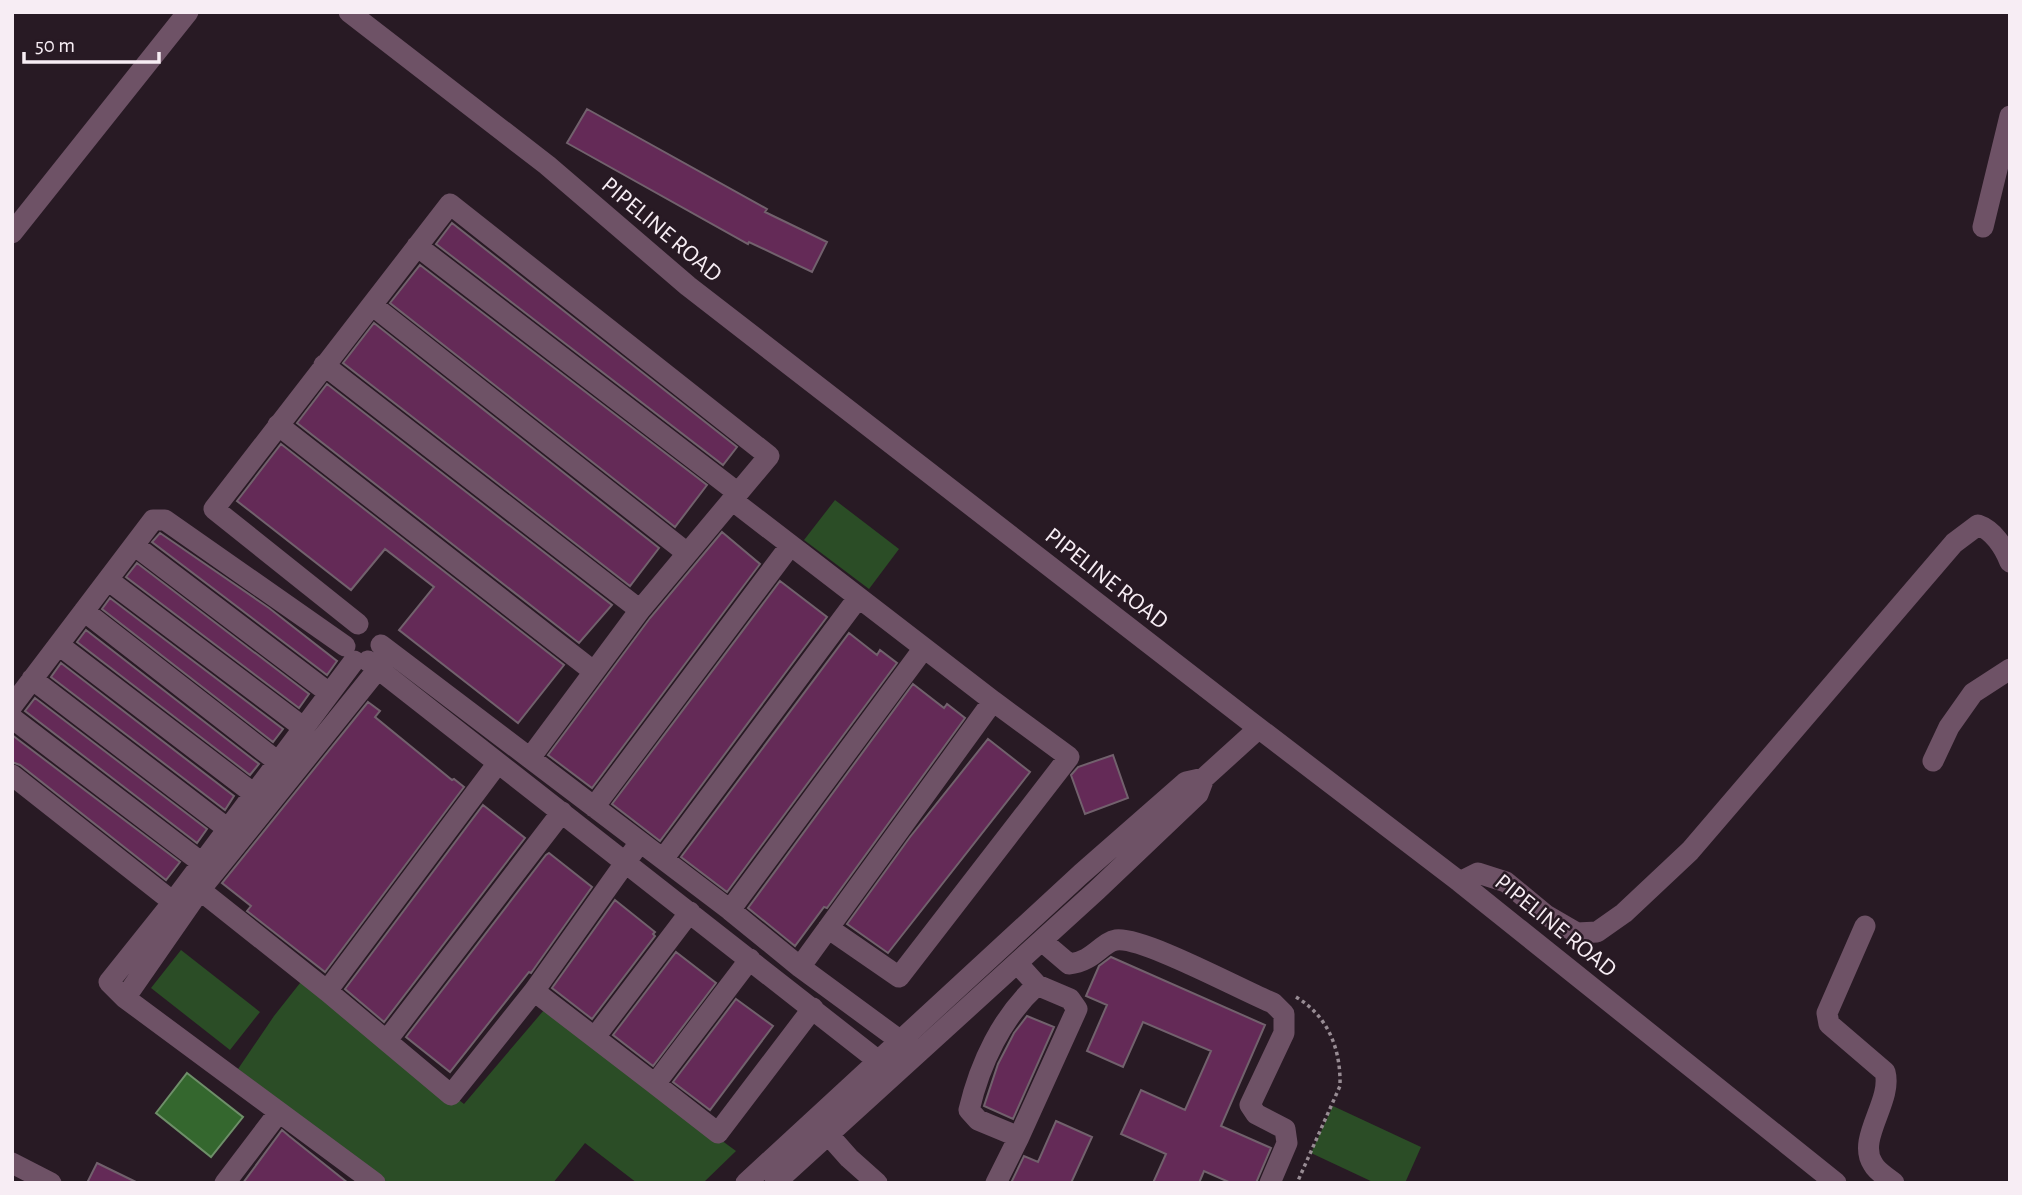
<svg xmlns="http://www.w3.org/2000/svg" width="2022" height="1195" viewBox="0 0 2022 1195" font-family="'Alegreya Sans',sans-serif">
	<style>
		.green { fill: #2b4d26 }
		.water { fill: #34672e; stroke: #6e8f69; stroke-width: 2 }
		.building { fill: #642a57; stroke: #72616d; stroke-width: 2 }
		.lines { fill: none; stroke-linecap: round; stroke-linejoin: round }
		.path { stroke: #988c94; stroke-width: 3.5; stroke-dasharray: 3.5 3.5; stroke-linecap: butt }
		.minor { stroke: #6e5266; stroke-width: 21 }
		.labels { text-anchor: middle; stroke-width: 5; stroke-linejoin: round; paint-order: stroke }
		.street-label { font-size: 24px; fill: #f7edf4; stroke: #281a24 }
	</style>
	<rect width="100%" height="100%" fill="#281a24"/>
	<path class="green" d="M835 500 899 549 869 589 804 540Z
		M181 950 260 1012 230 1050 151 988Z
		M304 978 464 1104 544 1010 736 1151 703 1183H637L585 1143 553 1183H388L238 1069 274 1016Z
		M1333 1106 1421 1147 1405 1183H1375L1311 1153Z"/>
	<path class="water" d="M187 1073 243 1117 211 1157 156 1113Z"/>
	<path class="building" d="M587 109 767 209 765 212 827 242 812 272 749 242 748 244 567 143Z
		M452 223 737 447 723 465 436 244Z
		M420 265 707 485 675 527 390 303Z
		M374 323 659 548 630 586 343 363Z
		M327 384 612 605 579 643 297 423Z
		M281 444 564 665 518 723 399 630 434 587 385 549 351 590 237 501Z
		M722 532 760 564 592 788 548 755 650 618Z
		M160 533 269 608 337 661 327 675 152 542Z
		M137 563 309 694 299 708 126 577Z
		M780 581 827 617 660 841 612 804Z
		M110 598 283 729 273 742 102 609Z
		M86 630 259 764 250 775 77 642Z
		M849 633 877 655 880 650 897 663 727 892 681 857Z
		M61 663 234 796 225 810 51 677Z
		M913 684 944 708 947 704 965 718 827 908 824 907 795 946 748 908Z
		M35 698 207 829 197 843 25 711Z
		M368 702 380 711 375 717 452 780 454 779 464 787 325 972 247 911 251 906 222 883Z
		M12 735 180 862 166 880 20 765 12 762Z
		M988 739 1030 772 888 953 847 924 910 837Z
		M1113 755 1128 798 1085 814 1071 775 1078 767Z
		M483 805 525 838 384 1022 345 989Z
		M549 853 592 887 531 973 529 972 450 1072 406 1037 546 855Z
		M615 900 655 932 653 934 655 936 592 1019 552 988Z
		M676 952 716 983 653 1066 613 1035Z
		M1111 957 1265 1025 1221 1126 1271 1148 1256 1183H1231L1204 1171 1199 1183H1153L1166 1154 1121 1134 1141 1090 1185 1110 1211 1051 1143 1022 1123 1067 1087 1051 1107 1005 1086 996 1099 966Z
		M736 999 773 1026 710 1110 673 1082Z
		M1027 1016 1054 1027 1013 1119 984 1106 998 1064 1014 1033Z
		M1056 1121 1092 1137 1071 1183H1011L1024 1156 1038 1162Z
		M282 1130 289 1136 348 1183H243Z
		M97 1163 138 1183H87Z"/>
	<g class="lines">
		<path class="path" d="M1296 997C1328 1016 1341 1049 1340 1086L1297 1183"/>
		<path class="minor" d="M349 12 547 165 688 286 1248 720 1460 882 1836 1183
			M1983 227 2010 116
			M12 233 188 12
			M417 246 738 493
			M372 305 687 553
			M324 365 640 610
			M278 425 593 671
			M732 500 993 701 800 967
			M134 545 329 693
			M108 580 304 728
			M84 611 278 762
			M358 624 214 509 450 204 769 456 640 610 530 758
			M59 645 254 794
			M381 645 730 910 800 967 917 1053
			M354 661 173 902 109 982 125 998 375 1183
			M368 661 895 1074
			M378 669 200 890 327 991 451 1095 534 991 640 842
			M32 679 228 829
			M12 706 153 520H165L345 646
			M12 718 202 863
			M1933 761 1949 727 1973 693 2010 669
			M12 775 173 902
			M594 807 790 546
			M663 859 858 598
			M1460 882 1478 873 1506 882 1546 915 1577 933 1597 932 1624 913 1690 851 1954 543 1978 525C1993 530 2004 547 2010 562
			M730 910 924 648
			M1865 926 1827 1013 1829 1024 1885 1072C1893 1101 1856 1139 1873 1164 1877 1172 1887 1177 1894 1183
			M828 928 899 977 1069 757 993 701
			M1042 941 1069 964C1093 962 1102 942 1116 940 1142 936 1243 991 1273 1003L1284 1014V1033L1250 1105 1256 1114 1285 1129 1287 1143 1270 1183
			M327 991 498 763
			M534 991 655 1084 750 959
			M125 998 200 890
			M595 1037 690 912
			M387 1040 562 812
			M655 1084 718 1133 813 1008
			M818 1123 849 1158 877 1183
			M1019 1137 978 1120 969 1110C980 1063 1002 1017 1037 985
			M12 1163 51 1183
			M225 1183 279 1112
			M746 1183 1081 874 1186 782 1204 778
			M775 1183 1097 890 1198 794 1204 778 1258 729
			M996 1183 1019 1137 1077 1009 1070 999 1037 985 1017 963"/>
	</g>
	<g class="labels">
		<g class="street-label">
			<text transform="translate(662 229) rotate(40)" y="8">PIPELINE ROAD</text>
			<text transform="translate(1107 578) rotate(38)" y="8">PIPELINE ROAD</text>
			<text transform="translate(1556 925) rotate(39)" y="8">PIPELINE ROAD</text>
		</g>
	</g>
	<rect width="2022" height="1195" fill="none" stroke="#f7edf4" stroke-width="28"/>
	<path d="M24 52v10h135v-10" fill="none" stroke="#f7edf4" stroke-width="3.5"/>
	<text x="35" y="52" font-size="21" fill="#f7edf4" stroke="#281a24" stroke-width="5" paint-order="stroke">50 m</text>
</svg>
